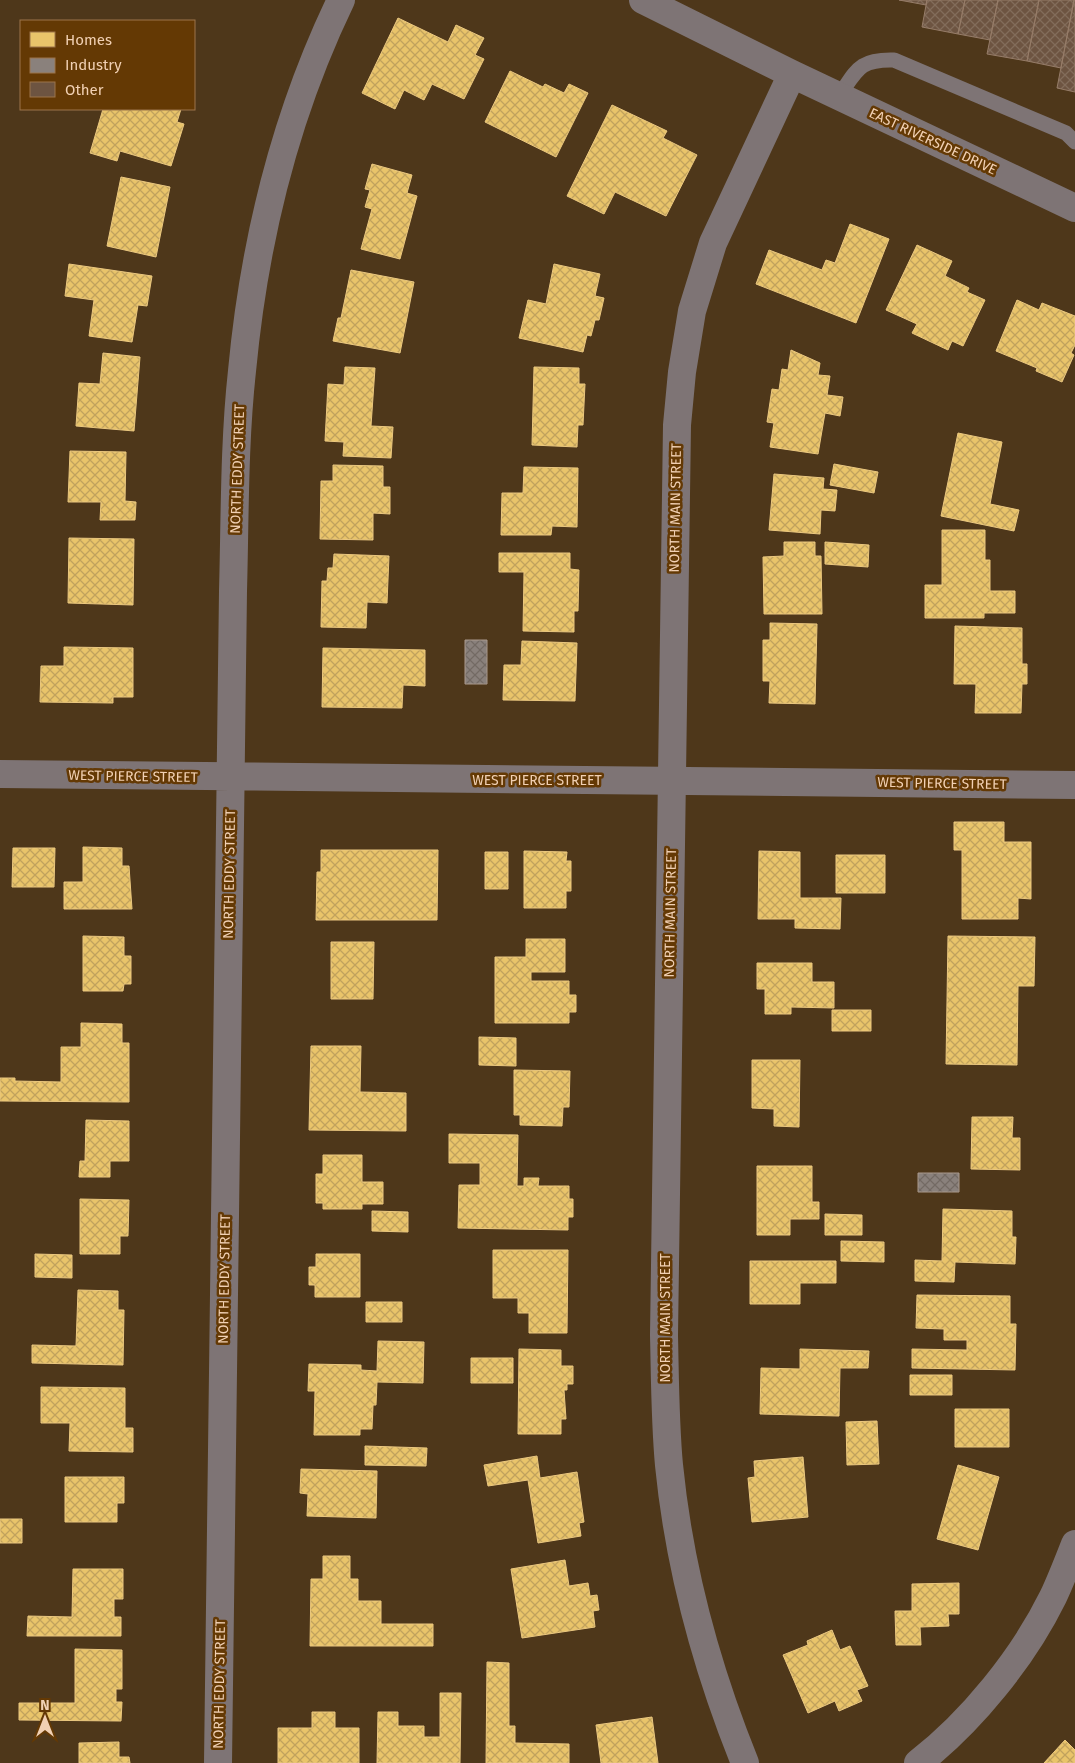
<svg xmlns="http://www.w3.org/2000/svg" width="1075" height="1763" viewBox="0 0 1075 1763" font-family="'Fira Sans',sans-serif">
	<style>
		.homes { fill: url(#homes-cross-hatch); stroke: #ebc880 }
		.industry { fill: url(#industry-cross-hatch); stroke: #a9998c }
		.building { fill: url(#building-cross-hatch); stroke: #967c68 }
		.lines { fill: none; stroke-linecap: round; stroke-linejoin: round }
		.service { stroke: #7e7475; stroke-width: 15 }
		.minor { stroke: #7e7475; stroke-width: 28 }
		.labels { text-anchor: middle; stroke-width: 5; stroke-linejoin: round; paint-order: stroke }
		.street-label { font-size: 14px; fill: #f1d0b3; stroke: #643904 }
	</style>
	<defs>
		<pattern id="homes-cross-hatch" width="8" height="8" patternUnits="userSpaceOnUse" patternTransform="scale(1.25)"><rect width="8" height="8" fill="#e9c46a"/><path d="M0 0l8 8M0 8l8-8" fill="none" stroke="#c1a25d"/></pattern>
		<pattern id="industry-cross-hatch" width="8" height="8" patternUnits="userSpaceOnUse" patternTransform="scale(1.25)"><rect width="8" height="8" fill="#8a817c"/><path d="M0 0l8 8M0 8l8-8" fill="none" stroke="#736a64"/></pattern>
		<pattern id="building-cross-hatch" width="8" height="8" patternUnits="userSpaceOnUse" patternTransform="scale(1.25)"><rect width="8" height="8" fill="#6d5441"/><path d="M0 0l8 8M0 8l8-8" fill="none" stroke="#826c5a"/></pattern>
	</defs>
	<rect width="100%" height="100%" fill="#4e371a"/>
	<path class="homes" d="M398 18 448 42 456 25 484 38 475 55 484 59 464 99 432 84 424 100 404 90 395 109 362 93Z
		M510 71 543 87 545 84 564 93 569 84 588 93 556 157 485 122Z
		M612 105 667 131 663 138 697 155 666 216 615 192 604 214 567 196Z
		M103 109H181L177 122 184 124 171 166 120 151 117 161 90 153Z
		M372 164 412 175 407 193 417 196 400 259 361 249 372 209 365 207 370 190 365 189Z
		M121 177 170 187 156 257 107 246Z
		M850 224 889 239 856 323 756 284 769 250 822 270 826 260 835 263Z
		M917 245 952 261 945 276 969 288 967 292 985 300 963 346 952 341 948 350 912 333 917 324 886 310Z
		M69 264 152 276 147 306 138 305 132 342 89 336 94 300 65 296Z
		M554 264 600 274 595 296 604 298 599 320H595L591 336 587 335 583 352 519 338 528 300 546 304Z
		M351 270 414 282 400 353 333 341 338 318H341Z
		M1017 300 1039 310 1042 303 1075 316V345L1071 353 1074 355 1062 382 1036 371 1037 368 996 351Z
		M791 350 820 363 818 375 830 376 827 395 843 397 840 416 825 413 818 454 770 447 774 423 767 422 772 389 779 390 782 369 788 370Z
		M103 353 140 357 134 431 76 426 79 383 100 384Z
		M345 367 375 368 371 426 393 427 391 458 343 456 344 442 325 441 328 384 344 385Z
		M534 367 579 368V384H585L583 425H578L577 447 532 445Z
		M958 433 1002 442 990 504 1019 510 1014 531 941 516Z
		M70 451 126 452 125 501 136 502 135 520H100L101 502H68Z
		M834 464 878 472 874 493 830 485Z
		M333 465 383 466V487H390V514L373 513V540L320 539 321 481H333Z
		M524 467 578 468 577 527 552 526 551 535H501L502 493H523Z
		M774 474 824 478 823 489 837 490 835 511 821 510 820 534 769 530Z
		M942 530H985V560H990V591H1015V613H984V618H925V585H942Z
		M69 538 134 539 133 605 68 603Z
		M784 542H815V556H821L822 614H764L763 557 784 556Z
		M825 542 869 545 868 567 825 564Z
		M499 553H570V569L579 570 578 611H574V632L523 631 524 572H499Z
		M334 554 389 556 387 603 367 602 366 628 321 627 322 581H327L328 568H333Z
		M770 623 817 624 815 704 769 703 770 681H763V640H770Z
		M955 626 1022 628V664H1027V684H1022L1021 713H975L976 684H954Z
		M522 641 577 643 575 701 503 700 504 665H521Z
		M64 647 133 648V697H113V703L40 702 41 666H64Z
		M323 648 425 650V686L403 685 402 708 322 707Z
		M954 822H1004V842H1031V899L1018 898V919H962V850H954Z
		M83 847 122 848V866H129L132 909H64V882H83Z
		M13 848H55L54 887H12Z
		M321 850H438L437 920H316L317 872H321Z
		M524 851 567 852 566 861H571V891H566V908H524Z
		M759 851 800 852V898H841L840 929 795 928V919H758Z
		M485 852H508V889H485Z
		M836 855H885V893H836Z
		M83 936 124 937V956H131V984H124L123 991H83Z
		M948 936 1035 937 1034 986H1018L1017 1065 946 1064Z
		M526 939H565V972H531V981H569V995H576V1012H569V1023H495V957H526Z
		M331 942H374L373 999H331Z
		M757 963H812V982H834V1008L791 1007V1014H765V989H757Z
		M832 1010H871V1031H832Z
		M81 1023 122 1024V1043H129V1102L0 1101V1078H15V1081L61 1082V1047H81Z
		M479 1037 516 1038V1066L479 1065Z
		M311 1046H361L360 1092 406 1093V1131L309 1130Z
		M752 1060H800L799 1127 774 1126V1109L752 1108Z
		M514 1070 570 1071 569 1107H563L562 1126 520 1125V1115H514Z
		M972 1117H1013L1012 1138H1020V1170L971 1169Z
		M86 1120 129 1121V1161H110V1177H79L80 1161H85Z
		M449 1134 518 1135 517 1186H524V1178H539L538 1186H569V1199H573V1217H568V1230L458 1228 459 1185H480V1163H449Z
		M323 1155H362V1182H383V1204H362V1209H323V1203H316V1174H323Z
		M757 1166H812V1202H819V1219H790V1235H757Z
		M80 1199 129 1200 128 1236H120V1254H80Z
		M943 1209 1012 1211V1237H1016L1015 1264 955 1262 954 1282 915 1281V1260L942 1261Z
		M372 1211 408 1212V1232L372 1231Z
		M825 1214 862 1215V1235H825Z
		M841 1241 884 1242V1262L841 1261Z
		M493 1250H568L567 1333H529V1313H518V1298H493Z
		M35 1254 72 1255V1278L35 1277Z
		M316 1254H360V1297H315V1285H309V1267H316Z
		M750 1261H836V1283H800V1304H750Z
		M78 1290 118 1291V1310H124L123 1365 32 1363V1345L76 1346Z
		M917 1295 1010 1296V1324H1016L1015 1370 912 1368V1349L967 1350V1340H944V1329L916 1328Z
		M366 1302H402V1322H366Z
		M378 1341 424 1342 423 1383 377 1382 376 1405H373L372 1429H360V1435H314L315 1391H308L309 1364 361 1365V1370L377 1371Z
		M519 1349 561 1350V1366H573V1384H567V1390H564L566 1419H561V1434H518Z
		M800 1349 869 1351 868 1368H840L839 1416 760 1414 761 1368 800 1369Z
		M471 1358H513V1383H471Z
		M910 1375H952V1395H910Z
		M41 1387 125 1388V1428H133V1452L69 1451 70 1423H41Z
		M955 1409H1009V1447H955Z
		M877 1421 879 1464 847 1465 846 1422Z
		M365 1446 427 1448 426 1466 365 1465Z
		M537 1456 540 1478 577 1472 584 1522 579 1523 581 1536 538 1543 528 1480 488 1486 484 1465Z
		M803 1457 808 1517 752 1522 748 1478 755 1477 754 1461Z
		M958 1465 999 1477 978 1550 937 1539Z
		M301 1469 377 1471 376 1518 307 1516 308 1494 300 1493Z
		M65 1477H124V1503H117V1522H65Z
		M0 1519H22V1543H0Z
		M323 1556H350V1579H358V1601H381V1624H433V1646H310L311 1579H323Z
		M565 1560 569 1586 588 1583 590 1596 597 1595 599 1610 593 1611 595 1627 522 1638 511 1569Z
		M73 1569H123V1599H114V1617H121V1636H27L28 1616 72 1617Z
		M959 1583V1614H948L949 1626 920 1627 921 1645H896L895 1611H912V1584Z
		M832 1630 840 1650 850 1646 868 1686 857 1690 862 1701 839 1711 835 1701 808 1713 783 1655 808 1645 807 1641Z
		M75 1649 122 1650V1689H116V1702H122L121 1721 19 1720V1703H75Z
		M487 1662 509 1663V1726H515V1743L569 1744V1763H486Z
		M440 1693H461L460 1763H377L378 1712H398V1726H424V1737H440Z
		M312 1712H335V1728H359V1763H278V1728H312Z
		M652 1717 658 1763H601L596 1725Z
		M1065 1740 1075 1750V1763H1044Z
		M119 1742V1757H129L130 1763H79V1743Z"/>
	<path class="industry" d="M465 640H487V684H465Z
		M918 1173H959V1192H918Z"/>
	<path class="building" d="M899 0H927L926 5Z
		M927 0H965L958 34 922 27Z
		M965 0H998L990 40 958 34Z
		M998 0H1039L1027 61 987 54Z
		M1039 0H1074L1061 68 1027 61Z
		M1074 0H1075V92L1057 88Z"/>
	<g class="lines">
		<path class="service" d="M839 96C857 70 859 59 894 60L1066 133 1075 142"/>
		<path class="minor" d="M643 0 792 74 1075 208
			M0 774 1075 785
			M218 1763 233 591C235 518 234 444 242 371 254 243 285 116 341 0
			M745 1763C707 1669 679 1566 669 1465 665 1422 665 1378 664 1335L677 425 682 372 692 311 713 243 792 74
			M918 1763C971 1722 1023 1658 1053 1597 1061 1580 1068 1562 1075 1544"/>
	</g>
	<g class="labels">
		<g class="street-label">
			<text transform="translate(933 141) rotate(25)" y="5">EAST RIVERSIDE DRIVE</text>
			<text transform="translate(237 469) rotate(-88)" y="5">NORTH EDDY STREET</text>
			<text transform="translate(675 508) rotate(-89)" y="5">NORTH MAIN STREET</text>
			<text transform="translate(133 776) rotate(1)" y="5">WEST PIERCE STREET</text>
			<text x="537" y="785">WEST PIERCE STREET</text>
			<text transform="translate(942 783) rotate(1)" y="5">WEST PIERCE STREET</text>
			<text transform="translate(229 874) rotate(-89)" y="5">NORTH EDDY STREET</text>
			<text transform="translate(670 913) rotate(-89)" y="5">NORTH MAIN STREET</text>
			<text transform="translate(224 1279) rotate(-89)" y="5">NORTH EDDY STREET</text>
			<text transform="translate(665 1318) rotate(-90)" y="5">NORTH MAIN STREET</text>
			<text transform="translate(219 1684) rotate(-89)" y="5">NORTH EDDY STREET</text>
		</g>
	</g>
	<rect x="20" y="20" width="175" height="90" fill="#643904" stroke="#9c754a"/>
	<rect x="30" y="32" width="25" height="15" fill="#e9c46a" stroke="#9c754a"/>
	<text x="65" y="45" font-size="15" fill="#f1d0b3">Homes</text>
	<rect x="30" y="58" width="25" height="15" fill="#8a817c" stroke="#9c754a"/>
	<text x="65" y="70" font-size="15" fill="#f1d0b3">Industry</text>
	<rect x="30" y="82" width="25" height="15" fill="#6d5441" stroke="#9c754a"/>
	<text x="65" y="95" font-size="15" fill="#f1d0b3">Other</text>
	<g transform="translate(45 1718)" stroke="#643904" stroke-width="4" paint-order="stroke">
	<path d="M0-4L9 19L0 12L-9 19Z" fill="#f1d0b3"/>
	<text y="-8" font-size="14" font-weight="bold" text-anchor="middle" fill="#f1d0b3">N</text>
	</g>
</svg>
